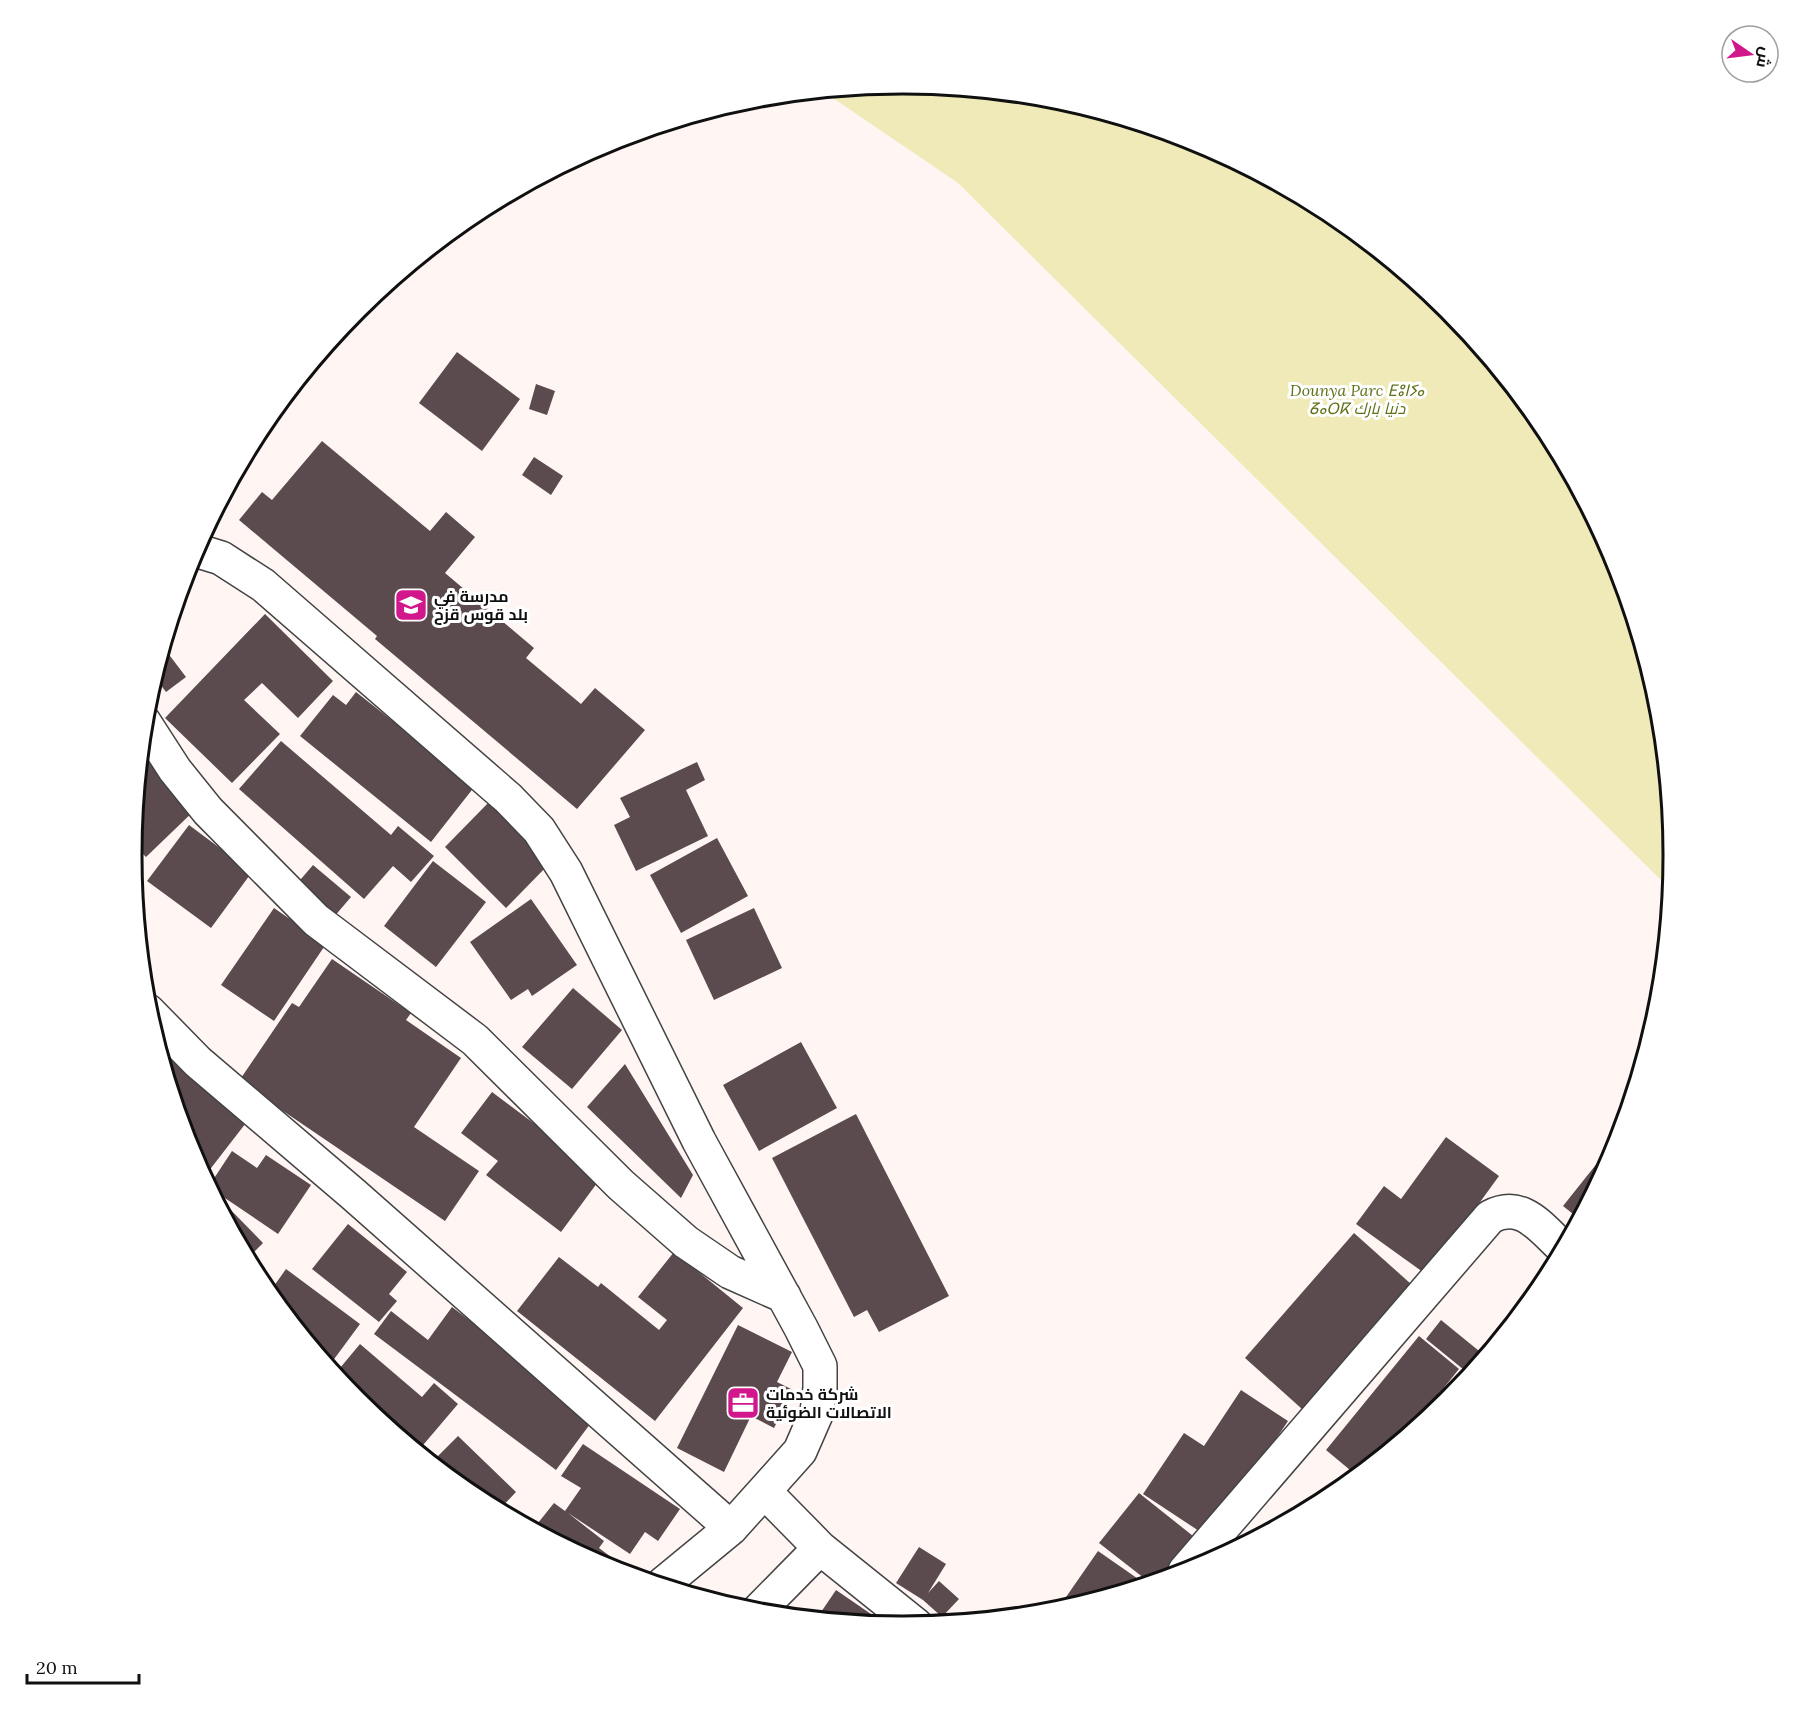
<svg xmlns="http://www.w3.org/2000/svg" width="1804" height="1710" viewBox="0 0 1804 1710" font-family="Lora,Cairo,'Noto Sans Tifinagh',serif">
	<style>
		.green { fill: #efeab8 }
		.building { fill: #5b4b4e }
		.lines { fill: none; stroke-linecap: round; stroke-linejoin: round }
		.street-casing { stroke: #434343; stroke-width: 36 }
		.street { stroke: #fff; stroke-width: 33 }
		.labels { text-anchor: middle; stroke-width: 6; stroke-linejoin: round; paint-order: stroke }
		.park-label { font-size: 16px; font-style: italic; fill: #5e7118; stroke: #fff }
		.poi-label { font-size: 16px; font-weight: bold; fill: #101010; stroke: #fff; text-anchor: start }
		.rim { fill: none; stroke: #101010; stroke-width: 3 }
	</style>
	<rect width="100%" height="100%" fill="#fff6f4"/>
	<path class="green" d="M902 84 1053 99 1197 143 1331 214 1447 310 1543 427 1614 560 1658 705 1673 855 1670 889 958 183 824 92Z"/>
	<path class="building" d="M457 352 520 399 482 451 419 403Z
		M536 384 555 391 547 415 529 409Z
		M322 441 430 531 446 512 475 537 445 573 534 648 526 658 581 704 595 688 645 730 577 809 375 639 377 636 239 520 262 492 272 500Z
		M534 457 563 476 551 495 522 475Z
		M265 614 333 681 298 718 262 683 244 700 280 734 232 783 165 718Z
		M167 652 186 677 166 692 154 676 160 657Z
		M356 692 475 786 431 842 300 736 333 695 346 705Z
		M281 741 391 835 398 826 434 856 411 882 393 866 364 899 239 789Z
		M141 750 197 808 146 857 141 852 132 861Z
		M697 762 705 780 686 790 708 836 636 871 614 825 630 817 620 798Z
		M490 801 551 862 506 908 445 847Z
		M189 825 252 872 211 928 147 881Z
		M717 838 748 896 681 933 650 875Z
		M433 861 486 902 436 967 384 926Z
		M313 865 351 897 333 918 295 886Z
		M531 899 577 965 532 996 528 989 511 1000 470 942Z
		M274 908 326 944 274 1021 221 985Z
		M754 908 782 968 714 1000 686 940Z
		M332 959 411 1013 406 1020 461 1058 414 1127 479 1171 445 1221 239 1081 292 1003 299 1007Z
		M573 988 622 1030 572 1089 522 1047Z
		M154 1032 178 1054 165 1068Z
		M801 1042 837 1108 759 1151 723 1085Z
		M173 1060 249 1119 208 1172 196 1162 190 1150 165 1070Z
		M625 1064 693 1175 681 1198 587 1107Z
		M492 1092 603 1175 561 1232 486 1175 498 1161 461 1133Z
		M856 1114 949 1296 879 1332 867 1310 854 1317 772 1158Z
		M1446 1137 1499 1176 1427 1275 1356 1224 1384 1186 1401 1199Z
		M1618 1137 1614 1150 1578 1218 1563 1206Z
		M232 1151 257 1168 266 1155 311 1185 278 1234 210 1188 209 1186Z
		M224 1203 263 1243 252 1254 265 1268 257 1276 220 1207Z
		M348 1224 407 1272 389 1294 397 1301 379 1322 312 1269Z
		M1354 1233 1411 1284 1302 1409 1245 1358Z
		M674 1252 743 1308 655 1421 517 1311 559 1257 598 1287 601 1283 659 1330 667 1320 638 1297Z
		M286 1269 360 1324 329 1366 269 1293Z
		M452 1307 596 1416 556 1470 374 1334 391 1311 428 1340Z
		M1441 1320 1484 1355 1469 1374 1426 1339Z
		M738 1325 792 1352 777 1382 793 1390 774 1428 751 1416 724 1472 677 1448Z
		M1419 1336 1459 1369 1409 1431 1356 1475 1326 1450Z
		M360 1344 422 1397 434 1383 458 1404 418 1451 357 1400 335 1374Z
		M1241 1390 1288 1421 1232 1505 1224 1499 1202 1533 1143 1494 1184 1433 1204 1446Z
		M458 1436 516 1492 499 1510 473 1496 432 1462Z
		M583 1444 680 1509 658 1541 645 1532 630 1554 568 1513 604 1541 599 1548 619 1563 614 1569 534 1528 554 1503 565 1511 581 1488 561 1476Z
		M1139 1493 1193 1536 1160 1579 1149 1582 1099 1543Z
		M919 1547 946 1564 928 1593 939 1581 959 1599 942 1617 923 1600 896 1583Z
		M1098 1551 1144 1583 1057 1610Z
		M836 1590 887 1625 817 1618Z"/>
	<g class="lines">
		<defs>
			<path id="street" d="M195 550 221 558 263 585 508 798 539 830 566 872 699 1141 801 1328 820 1366V1388L817 1412 800 1451 731 1528 663 1584
				M144 722 175 770 208 811 316 920 475 1040 621 1185 686 1242 730 1272 784 1296
				M148 1011 198 1062 353 1194 731 1528
				M765 1492 820 1548 916 1625
				M1185 1571 1490 1217C1522 1200 1540 1227 1562 1247
				M757 1612 820 1548"/>
		</defs>
		<use href="#street" class="street-casing"/>
		<use href="#street" class="street"/>
	</g>
	<defs>
		<symbol id="school-square" viewBox="-11 -11 22 22"><rect x="-9" y="-9" width="18" height="18" rx="4" fill="#d2178c" stroke="#fff"/><path d="M0-5L7-2L0 1L-7-2ZM-4 1L0 2.5L4 1V4Q0 6-4 4Z" fill="#fff"/></symbol>
		<symbol id="office-square" viewBox="-11 -11 22 22"><rect x="-9" y="-9" width="18" height="18" rx="4" fill="#d2178c" stroke="#fff"/><path d="M-6-3h4V-5.5h4V-3h4V5H-6ZM-1-4.5V-3h2v-1.5ZM-6 0V1H6V0Z" fill="#fff"/></symbol>
	</defs>
	<g fill-rule="evenodd">
		<use href="#school-square" x="392" y="586" width="38" height="38"/>
		<use href="#office-square" x="724" y="1384" width="38" height="38"/>
	</g>
	<g class="labels">
		<g class="park-label">
			<text x="1357" y="396">Dounya Parc ⴹⵓⵏⵢⴰ<tspan x="1357" dy="18">ⵒⴰⵔⴽ دنيا بارك</tspan></text>
		</g>
		<g class="poi-label">
			<text x="434" y="602">مدرسة في<tspan x="434" dy="18">بلد قوس قزح</tspan></text>
			<text x="766" y="1400">شركة خدمات<tspan x="766" dy="18">الاتصالات الضوئية</tspan></text>
		</g>
	</g>
	<path d="M0 0H1804V1710H0ZM902 94H903A760 760 0 0 1 1663 854V856A760 760 0 0 1 903 1616H902A760 760 0 0 1 142 856V854A760 760 0 0 1 902 94Z" fill="#fff" fill-rule="evenodd"/>
	<path class="rim" d="M902 94H903A760 760 0 0 1 1663 854V856A760 760 0 0 1 903 1616H902A760 760 0 0 1 142 856V854A760 760 0 0 1 902 94Z"/>
	<g transform="translate(1750 54) rotate(104)"><circle r="28" fill="#ffffff" stroke="#9f9f9f" stroke-width="1.5"/>
	<path d="M0-4.5L10 22L0 15L-10 22Z" fill="#d2178c"/>
	<text y="-9" font-size="16" font-weight="bold" text-anchor="middle" fill="#101010">ش</text>
	</g>
	<path d="M27 1674v9h112v-9" fill="none" stroke="#101010" stroke-width="3"/>
	<text x="36" y="1674" font-size="18" fill="#101010" stroke="#ffffff" stroke-width="4.5" paint-order="stroke">20 m</text>
</svg>
